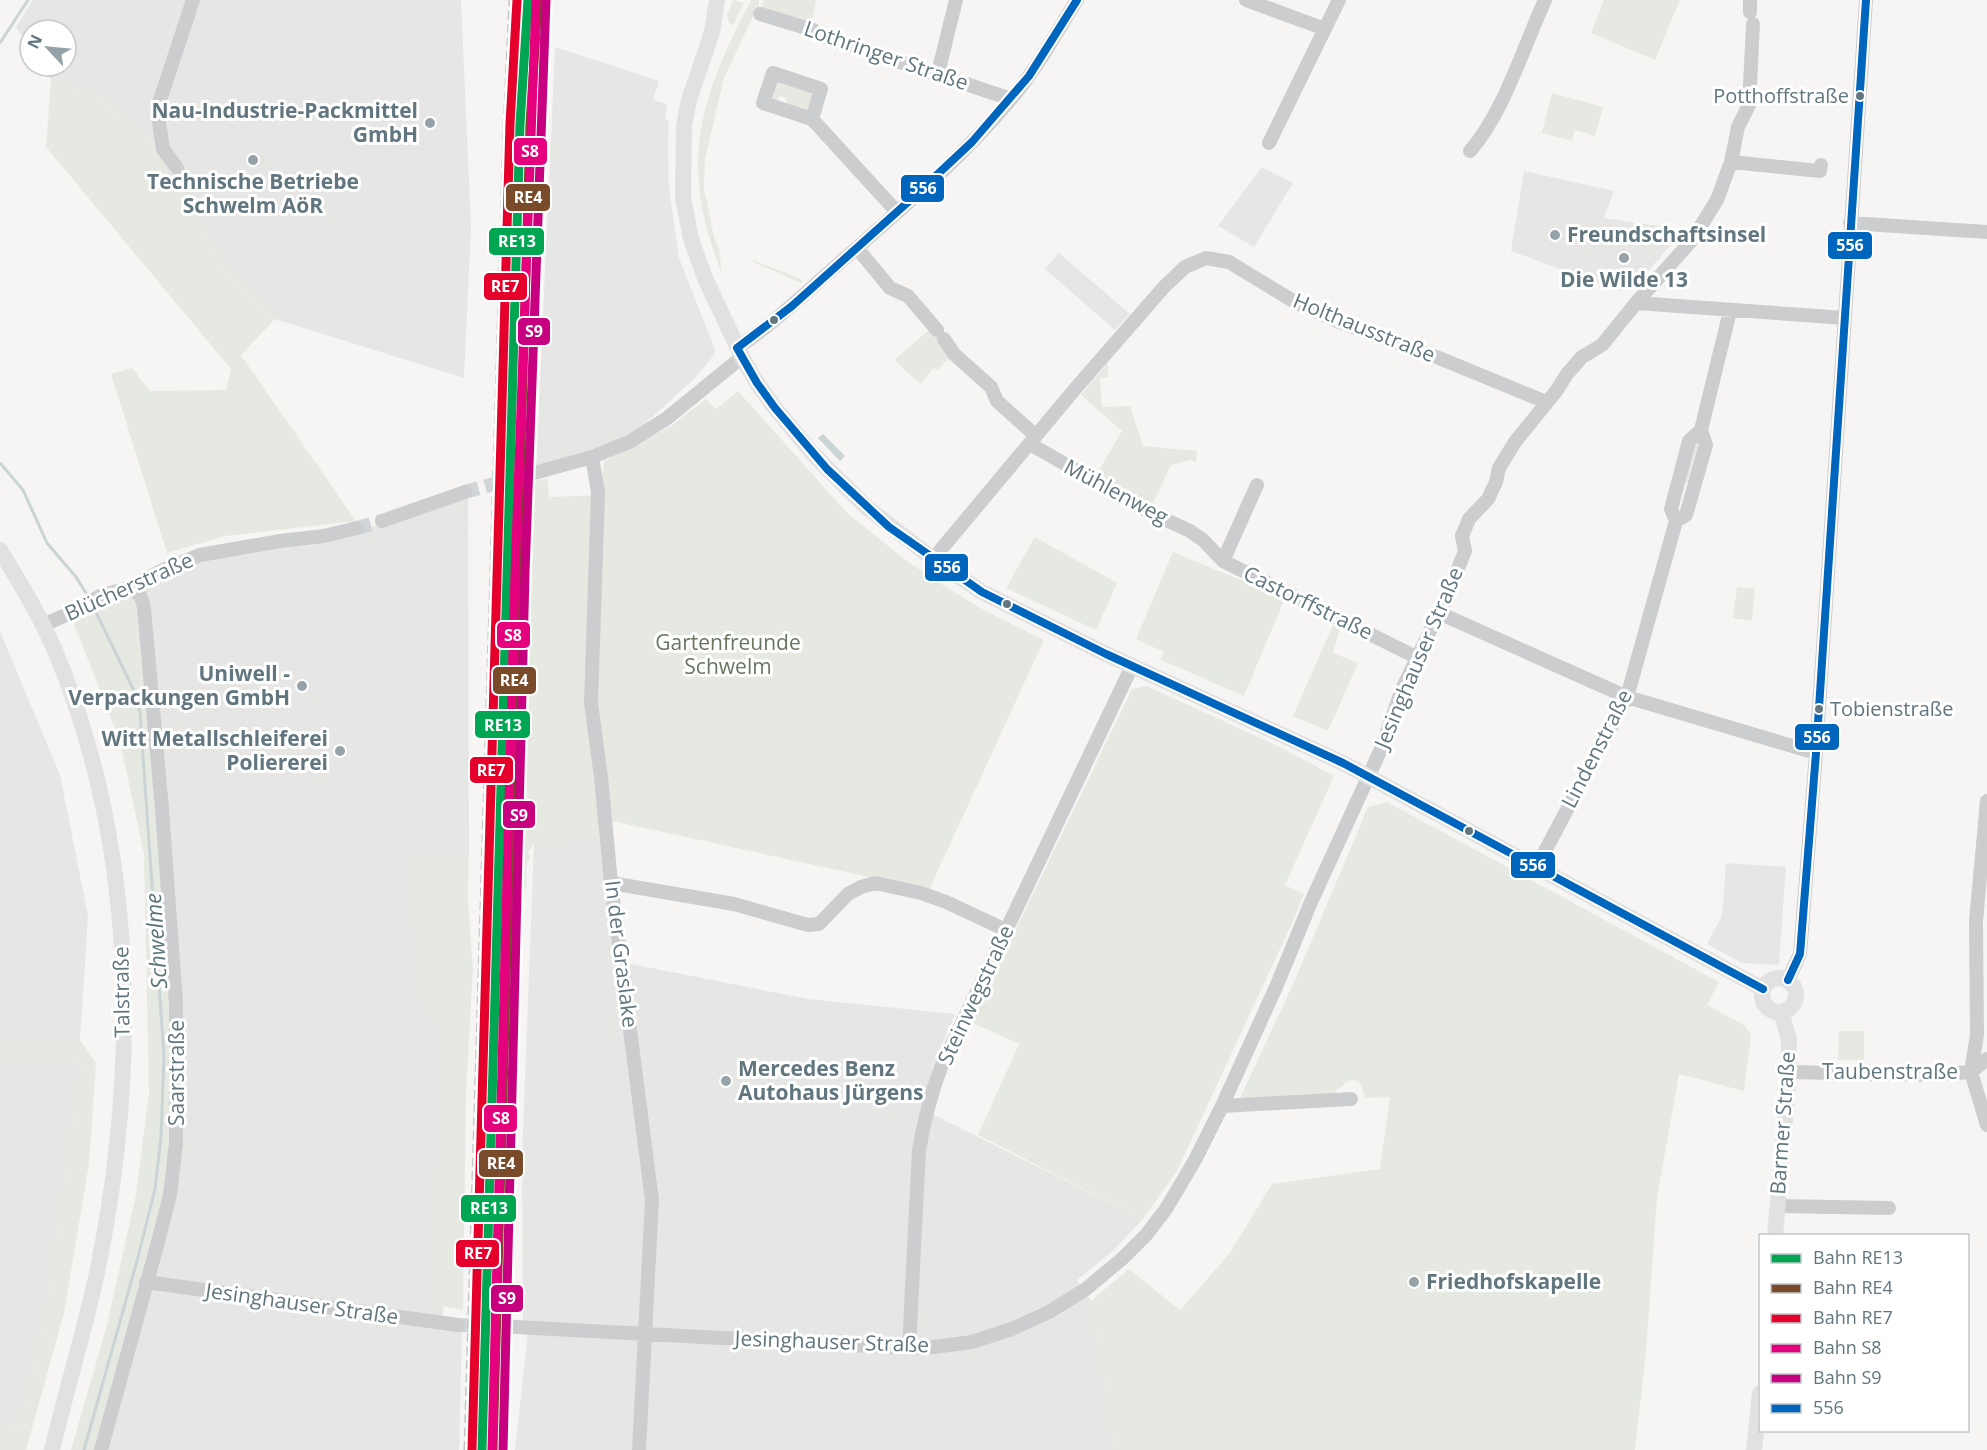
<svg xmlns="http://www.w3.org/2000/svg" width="1987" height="1450" viewBox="0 0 1987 1450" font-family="'Open Sans',sans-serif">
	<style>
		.built { fill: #e6e7e5 }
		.green { fill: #e6e8e2 }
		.water { fill: #cad4d5 }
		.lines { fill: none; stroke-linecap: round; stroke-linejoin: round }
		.stream { stroke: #cad4d5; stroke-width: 3 }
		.minor-tunnel { stroke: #d1d5d7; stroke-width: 14; stroke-dasharray: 14 7; stroke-linecap: butt }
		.minor { stroke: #cccdce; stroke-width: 14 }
		.major { stroke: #e0e1e0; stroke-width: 16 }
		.rail { stroke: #c0c3c4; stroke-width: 3; stroke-dasharray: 9 4.5; stroke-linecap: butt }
		.bus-1-casing { stroke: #fff; stroke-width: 12 }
		.bus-1 { stroke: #0065bd; stroke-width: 8 }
		.rail-1-casing { stroke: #fff; stroke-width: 14 }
		.rail-2-casing { stroke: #fff; stroke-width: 14 }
		.rail-3-casing { stroke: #fff; stroke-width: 14 }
		.rail-4-casing { stroke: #fff; stroke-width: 14 }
		.rail-5-casing { stroke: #fff; stroke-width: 14 }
		.rail-1 { stroke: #00a651; stroke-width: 9 }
		.rail-2 { stroke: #7a4b2a; stroke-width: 9 }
		.rail-3 { stroke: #e4002b; stroke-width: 9 }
		.rail-4 { stroke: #e5007d; stroke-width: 9 }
		.rail-5 { stroke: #c7007f; stroke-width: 9 }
		.bus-dot { fill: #61767f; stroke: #fff; stroke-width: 2 }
		.poi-dot { fill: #95a2a8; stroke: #fff; stroke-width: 2 }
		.labels { text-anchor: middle; stroke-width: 6; stroke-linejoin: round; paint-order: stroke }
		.bus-label { font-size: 20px; fill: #61767f; stroke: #fff; text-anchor: end }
		.street-label { font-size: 21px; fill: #61767f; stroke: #fff }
		.poi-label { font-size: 21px; font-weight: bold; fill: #61767f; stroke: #fff; text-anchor: end }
		.park-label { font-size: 21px; fill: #677760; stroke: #fff }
		.water-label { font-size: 22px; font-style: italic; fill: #5b767a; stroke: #fff }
		.line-badge { stroke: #fff; stroke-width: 2 }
		.badge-label { font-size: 16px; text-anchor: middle; font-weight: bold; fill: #fff }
	</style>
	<rect width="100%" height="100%" fill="#f6f5f4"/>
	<path class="built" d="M33 0H461L471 227 464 378 275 319 227 271 156 146 104 99 51 80 42 66H66V30H30V48L16 27Z
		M555 47 659 81 653 100 667 104 665 119 669 121 668 144 669 187 679 258 715 349 714 355 695 378 639 429 595 450 536 471Z
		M1262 167 1293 183 1254 247 1218 226Z
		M1524 171 1614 191 1604 218 1660 226 1677 238 1632 289 1620 291 1511 251Z
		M1059 253 1130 314 1115 330 1045 269Z
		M468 493 469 853 464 1000 450 1171 442 1331 462 1329 459 1450H94L163 1193 172 1102 165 933 136 606 121 585 170 563 324 540 401 518Z
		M0 631 60 775 88 916 80 1040H0Z
		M599 834 616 961 808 999 955 1014 932 1068 934 1115 1143 1219 1113 1251 1077 1280 1091 1301 1115 1450H515L529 1323 523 1322 522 1158 534 844Z
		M1726 863 1786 867 1779 965 1742 963 1707 944 1722 916Z
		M0 1056 81 1062 45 1313 20 1424 0 1429Z"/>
	<path class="green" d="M733 0 744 3 733 25 729 23 727 16Z
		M751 0H759V10H756L724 78 705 159 704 188 714 237 719 249 722 273C678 165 699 100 751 0Z
		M763 0H816L811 26 762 11Z
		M1604 0H1680L1655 60 1591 33Z
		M51 80 104 99 156 146 227 271 275 319 241 355 356 521 225 536 167 553 111 374 132 368 150 391 226 390 231 369 46 147Z
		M780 80 814 94 810 113 785 106 787 98 779 96 777 103 771 98 774 83Z
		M1552 93 1603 107 1595 136 1575 130 1572 141 1542 133Z
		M753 260 803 280 801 283 753 262Z
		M929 330 941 339 949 358 938 370 934 368 920 384 894 360Z
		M1108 363V377L1100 378 1102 407 1130 406 1143 446 1197 451 1196 462 1191 460 1171 465 1151 507 1095 477 1122 431 1081 395Z
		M738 391 847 513 903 558 933 579 982 609 1044 640 929 890 603 819 605 834 534 844 528 852 530 858 526 867 527 888 519 892 528 499 531 481 548 479 549 497 601 495 604 461 671 426 706 399 716 409Z
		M1700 441 1691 484 1682 482 1693 444Z
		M1035 537 1117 583 1096 630 1006 588Z
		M1173 552 1285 598 1244 696 1161 660 1164 652 1136 639Z
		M121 585 136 605 165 933 172 1102 163 1193 94 1450H71L106 1329 136 1195 149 1093 144 854 120 741 70 614Z
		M1737 587 1755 589 1752 621 1733 618Z
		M1334 623 1340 628 1333 653 1358 663 1328 731 1293 716Z
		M1147 686 1284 749 1334 776 1285 885 1304 894 1292 923 1177 1171 1143 1219 978 1135 1019 1044 971 1022 1132 689Z
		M1387 802 1719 982 1707 1005 1744 1025 1751 1035 1744 1091 1679 1074 1657 1198 1646 1352 1635 1450H1115L1091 1301 1129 1269 1180 1310 1229 1254 1272 1184 1380 1169 1390 1097 1365 1098 1361 1084 1355 1080 1348 1081 1332 1094 1242 1100 1240 1098 1295 980 1368 807Z
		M465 858 473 969 466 1095 463 1310 434 1305 446 1040 420 991 409 862Z
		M1839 1031H1864V1060H1838Z
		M0 1040H80L96 1063 89 1164 64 1313 26 1450H0V1429L20 1424 45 1313 81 1062 0 1056Z"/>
	<path class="water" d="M823 434 845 456 840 461 818 438Z"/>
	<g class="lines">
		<path class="stream" d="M0 43 28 0
			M0 463 23 490 47 543 76 577 89 598
			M84 1450 137 1261 155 1189 161 1137 164 1056 140 713 136 695 93 606"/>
		<path class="minor-tunnel" d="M465 492 534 473
			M357 528 382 521
			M458 1325 515 1327"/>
		<path class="minor" d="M1246 0 1325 29
			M1750 12V0
			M760 14 813 30 819 35 1011 99
			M938 73 956 0
			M812 119 763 103 773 73 821 89 812 119 897 212
			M1269 143 1339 0
			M1470 151C1503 114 1524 46 1545 0
			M1731 162 1738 127 1749 105 1753 24
			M177 168 163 149 157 109 193 0
			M1850 223 1987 232
			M857 248 890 288 908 296 937 330
			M1636 303 1845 318
			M944 339 954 354 991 387 997 401 1036 436
			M737 348C776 322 808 290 843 260 901 209 961 159 1011 99 1037 69 1056 33 1077 0
			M1030 444 1145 510 1190 531 1203 540 1223 561 1418 658
			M592 457 598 492 591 703 601 777 611 883 652 1200 639 1450
			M534 473 592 457 629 442 666 419 742 357
			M382 521 465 492
			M1676 521 1671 509 1689 441 1701 430
			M933 559 1075 389 1164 287 1185 267 1206 258 1229 262 1295 302 1339 322 1439 358 1546 402
			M1223 561 1257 485
			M1439 613 1627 697 1816 753
			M43 625 75 611 100 596 128 588 167 568 200 555 280 541 324 536 357 528
			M1987 801 1976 921 1977 1035 1971 1072 1987 1125
			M1536 868 1627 697 1676 521 1686 515 1706 445 1701 430 1730 311
			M611 883 734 904 808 925 819 924 848 894 861 887 875 883 921 893 946 902 1006 930
			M1788 980 1800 954 1816 753 1866 0
			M1789 1072 1926 1075 1971 1072
			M1971 1072 1987 1059
			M1222 1106 1351 1099
			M1777 1206 1889 1208
			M146 1282 458 1325
			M515 1327 909 1348 934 1347 972 1342 1012 1329 1049 1312 1086 1289 1123 1258 1146 1235 1166 1209 1195 1160 1222 1106 1276 987 1311 902 1381 749 1402 689 1447 596 1465 551 1462 536 1469 519 1488 499 1496 482 1499 468 1515 442 1557 390 1567 374 1582 357 1602 345 1636 303 1692 240 1717 200 1731 162 1820 171 1821 165
			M909 1348 919 1150C924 1121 931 1094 941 1067L1132 666
			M101 1450 158 1242 170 1195 176 1143V1003L162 809 144 608C142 597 139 591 128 588"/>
		<path class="major" d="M717 0 712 32 689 100 684 126 683 198 691 239 705 278 742 357 757 383 775 408 812 453 865 506 933 559 982 592 1106 654 1343 763 1763 989
			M0 550C20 583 41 617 56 653 137 848 139 1068 97 1273 84 1333 66 1391 52 1450
			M1762 995a17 17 0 1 1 34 0a17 17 0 1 1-34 0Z
			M1775 1236 1789 1072V1039L1781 1012
			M1754 1450 1760 1393"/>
		<path class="rail" d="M465 1450 504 129 510 0"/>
		<defs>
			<path id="bus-1" d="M737 348 757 383 775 408 827 469 889 527 982 592 1106 654 1343 763 1763 989
				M737 348 792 306 908 202 972 142 1029 76 1077 0
				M1788 980 1800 954 1816 753 1866 0"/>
		</defs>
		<use href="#bus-1" class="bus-1-casing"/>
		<use href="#bus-1" class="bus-1"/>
		<defs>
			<path id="rail-1" d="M482 1450 520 124 528 0"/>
			<path id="rail-2" d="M493 1450 530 124 538 1"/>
			<path id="rail-3" d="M472 1450 510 124 517 0"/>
			<path id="rail-4" d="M492 1450 515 573 536 0"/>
			<path id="rail-5" d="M503 1450 525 573 546 0"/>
		</defs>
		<use href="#rail-1" class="rail-1-casing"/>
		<use href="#rail-2" class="rail-2-casing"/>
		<use href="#rail-3" class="rail-3-casing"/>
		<use href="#rail-4" class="rail-4-casing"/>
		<use href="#rail-5" class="rail-5-casing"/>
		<use href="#rail-1" class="rail-1"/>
		<use href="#rail-2" class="rail-2"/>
		<use href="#rail-3" class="rail-3"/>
		<use href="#rail-4" class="rail-4"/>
		<use href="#rail-5" class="rail-5"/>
	</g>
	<g class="bus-dot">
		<circle cx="1860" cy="96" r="5"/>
		<circle cx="774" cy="320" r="5"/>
		<circle cx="1007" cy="604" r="5"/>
		<circle cx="1819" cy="709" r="5"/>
		<circle cx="1469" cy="831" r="5"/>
	</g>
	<g class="poi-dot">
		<circle cx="430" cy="123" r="6"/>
		<circle cx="253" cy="160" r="6"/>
		<circle cx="1555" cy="235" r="6"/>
		<circle cx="1624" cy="258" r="6"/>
		<circle cx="302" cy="686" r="6"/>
		<circle cx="340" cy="751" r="6"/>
		<circle cx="726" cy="1081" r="6"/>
		<circle cx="1414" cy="1282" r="6"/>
	</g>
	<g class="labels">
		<g class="bus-label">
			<text x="1849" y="103">Potthoffstraße</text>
			<text x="1830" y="716" text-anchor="start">Tobienstraße</text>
		</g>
		<g class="street-label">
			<text transform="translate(886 56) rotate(19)" y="7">Lothringer Straße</text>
			<text transform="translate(1364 328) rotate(22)" y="7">Holthausstraße</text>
			<text transform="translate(1116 492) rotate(28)" y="7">Mühlenweg</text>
			<text transform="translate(129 587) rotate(-24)" y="7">Blücherstraße</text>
			<text transform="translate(1308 603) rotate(26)" y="7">Castorffstraße</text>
			<text transform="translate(1419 658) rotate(-67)" y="7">Jesinghauser Straße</text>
			<text transform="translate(1597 749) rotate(-63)" y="7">Lindenstraße</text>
			<text transform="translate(621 954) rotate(83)" y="7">In der Graslake</text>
			<text transform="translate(122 992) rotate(-91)" y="7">Talstraße</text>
			<text transform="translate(976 995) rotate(-65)" y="7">Steinwegstraße</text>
			<text x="1890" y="1079">Taubenstraße</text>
			<text transform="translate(177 1073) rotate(-90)" y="7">Saarstraße</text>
			<text transform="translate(1783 1123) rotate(-86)" y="7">Barmer Straße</text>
			<text transform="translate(302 1304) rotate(8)" y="7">Jesinghauser Straße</text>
			<text transform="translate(832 1342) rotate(2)" y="7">Jesinghauser Straße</text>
		</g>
		<g class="poi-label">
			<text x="418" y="118">Nau-Industrie-Packmittel<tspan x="418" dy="24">GmbH</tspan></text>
			<text x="253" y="189" text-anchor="middle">Technische Betriebe<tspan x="253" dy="24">Schwelm AöR</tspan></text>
			<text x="1567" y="242" text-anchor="start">Freundschaftsinsel</text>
			<text x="1624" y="287" text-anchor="middle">Die Wilde 13</text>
			<text x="290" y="681">Uniwell -<tspan x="290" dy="24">Verpackungen GmbH</tspan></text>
			<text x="328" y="746">Witt Metallschleiferei<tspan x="328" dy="24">Poliererei</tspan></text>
			<text x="738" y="1076" text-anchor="start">Mercedes Benz<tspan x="738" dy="24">Autohaus Jürgens</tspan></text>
			<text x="1426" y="1289" text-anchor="start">Friedhofskapelle</text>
		</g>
		<g class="park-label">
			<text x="728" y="650">Gartenfreunde<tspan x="728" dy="24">Schwelm</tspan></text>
		</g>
		<g class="water-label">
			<text transform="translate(156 941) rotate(-94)" y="8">Schwelme</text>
		</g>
	</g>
	<g class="line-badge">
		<rect x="513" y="137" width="35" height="29" rx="6" fill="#e5007d"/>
		<rect x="900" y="174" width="45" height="29" rx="6" fill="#0065bd"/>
		<rect x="505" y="183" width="46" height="29" rx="6" fill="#7a4b2a"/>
		<rect x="488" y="227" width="57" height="29" rx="6" fill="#00a651"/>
		<rect x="1827" y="231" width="46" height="29" rx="6" fill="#0065bd"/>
		<rect x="483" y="272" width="45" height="29" rx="6" fill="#e4002b"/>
		<rect x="517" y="317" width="34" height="29" rx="6" fill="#c7007f"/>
		<rect x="924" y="553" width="45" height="29" rx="6" fill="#0065bd"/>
		<rect x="496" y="621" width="35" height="28" rx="6" fill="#e5007d"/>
		<rect x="492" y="666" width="45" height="29" rx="6" fill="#7a4b2a"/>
		<rect x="474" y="710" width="57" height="29" rx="6" fill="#00a651"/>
		<rect x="1794" y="723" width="46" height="28" rx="6" fill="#0065bd"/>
		<rect x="469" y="756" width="45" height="28" rx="6" fill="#e4002b"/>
		<rect x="502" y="800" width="34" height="29" rx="6" fill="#c7007f"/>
		<rect x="1510" y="851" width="46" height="28" rx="6" fill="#0065bd"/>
		<rect x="483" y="1104" width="35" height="29" rx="6" fill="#e5007d"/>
		<rect x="478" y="1149" width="46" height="29" rx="6" fill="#7a4b2a"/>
		<rect x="460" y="1194" width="57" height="29" rx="6" fill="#00a651"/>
		<rect x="455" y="1239" width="45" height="29" rx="6" fill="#e4002b"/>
		<rect x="490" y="1284" width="34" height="29" rx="6" fill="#c7007f"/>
	</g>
	<g class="badge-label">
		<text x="530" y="157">S8</text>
		<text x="923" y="194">556</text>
		<text x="528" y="203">RE4</text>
		<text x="517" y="247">RE13</text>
		<text x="1850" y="251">556</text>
		<text x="505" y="292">RE7</text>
		<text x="534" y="337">S9</text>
		<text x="947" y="573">556</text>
		<text x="513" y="641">S8</text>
		<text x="514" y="686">RE4</text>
		<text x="503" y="731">RE13</text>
		<text x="1817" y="743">556</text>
		<text x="491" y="776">RE7</text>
		<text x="519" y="821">S9</text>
		<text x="1533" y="871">556</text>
		<text x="501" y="1124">S8</text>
		<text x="501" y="1169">RE4</text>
		<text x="489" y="1214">RE13</text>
		<text x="478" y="1259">RE7</text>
		<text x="507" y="1304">S9</text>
	</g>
	<rect x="1759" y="1234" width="210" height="198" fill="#ffffff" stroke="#c0c8cc" stroke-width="1.5"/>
	<rect x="1771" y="1254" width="30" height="9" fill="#00a651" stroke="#c0c8cc" stroke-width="1.5"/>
	<text x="1813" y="1264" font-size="18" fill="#61767f">Bahn RE13</text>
	<rect x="1771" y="1284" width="30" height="9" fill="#7a4b2a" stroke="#c0c8cc" stroke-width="1.5"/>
	<text x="1813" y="1294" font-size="18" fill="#61767f">Bahn RE4</text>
	<rect x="1771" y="1314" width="30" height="9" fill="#e4002b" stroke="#c0c8cc" stroke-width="1.5"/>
	<text x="1813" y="1324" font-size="18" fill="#61767f">Bahn RE7</text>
	<rect x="1771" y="1344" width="30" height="9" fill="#e5007d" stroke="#c0c8cc" stroke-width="1.5"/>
	<text x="1813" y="1354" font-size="18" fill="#61767f">Bahn S8</text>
	<rect x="1771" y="1374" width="30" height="9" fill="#c7007f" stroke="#c0c8cc" stroke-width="1.5"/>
	<text x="1813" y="1384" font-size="18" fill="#61767f">Bahn S9</text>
	<rect x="1771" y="1404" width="30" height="9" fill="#0065bd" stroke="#c0c8cc" stroke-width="1.5"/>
	<text x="1813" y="1414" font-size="18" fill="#61767f">556</text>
	<g transform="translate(48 48) rotate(296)"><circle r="28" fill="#ffffff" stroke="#c0c8cc" stroke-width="1.5"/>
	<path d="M0-4.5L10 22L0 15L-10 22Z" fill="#95a2a8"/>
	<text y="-9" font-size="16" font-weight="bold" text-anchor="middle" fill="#61767f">N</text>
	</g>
</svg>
